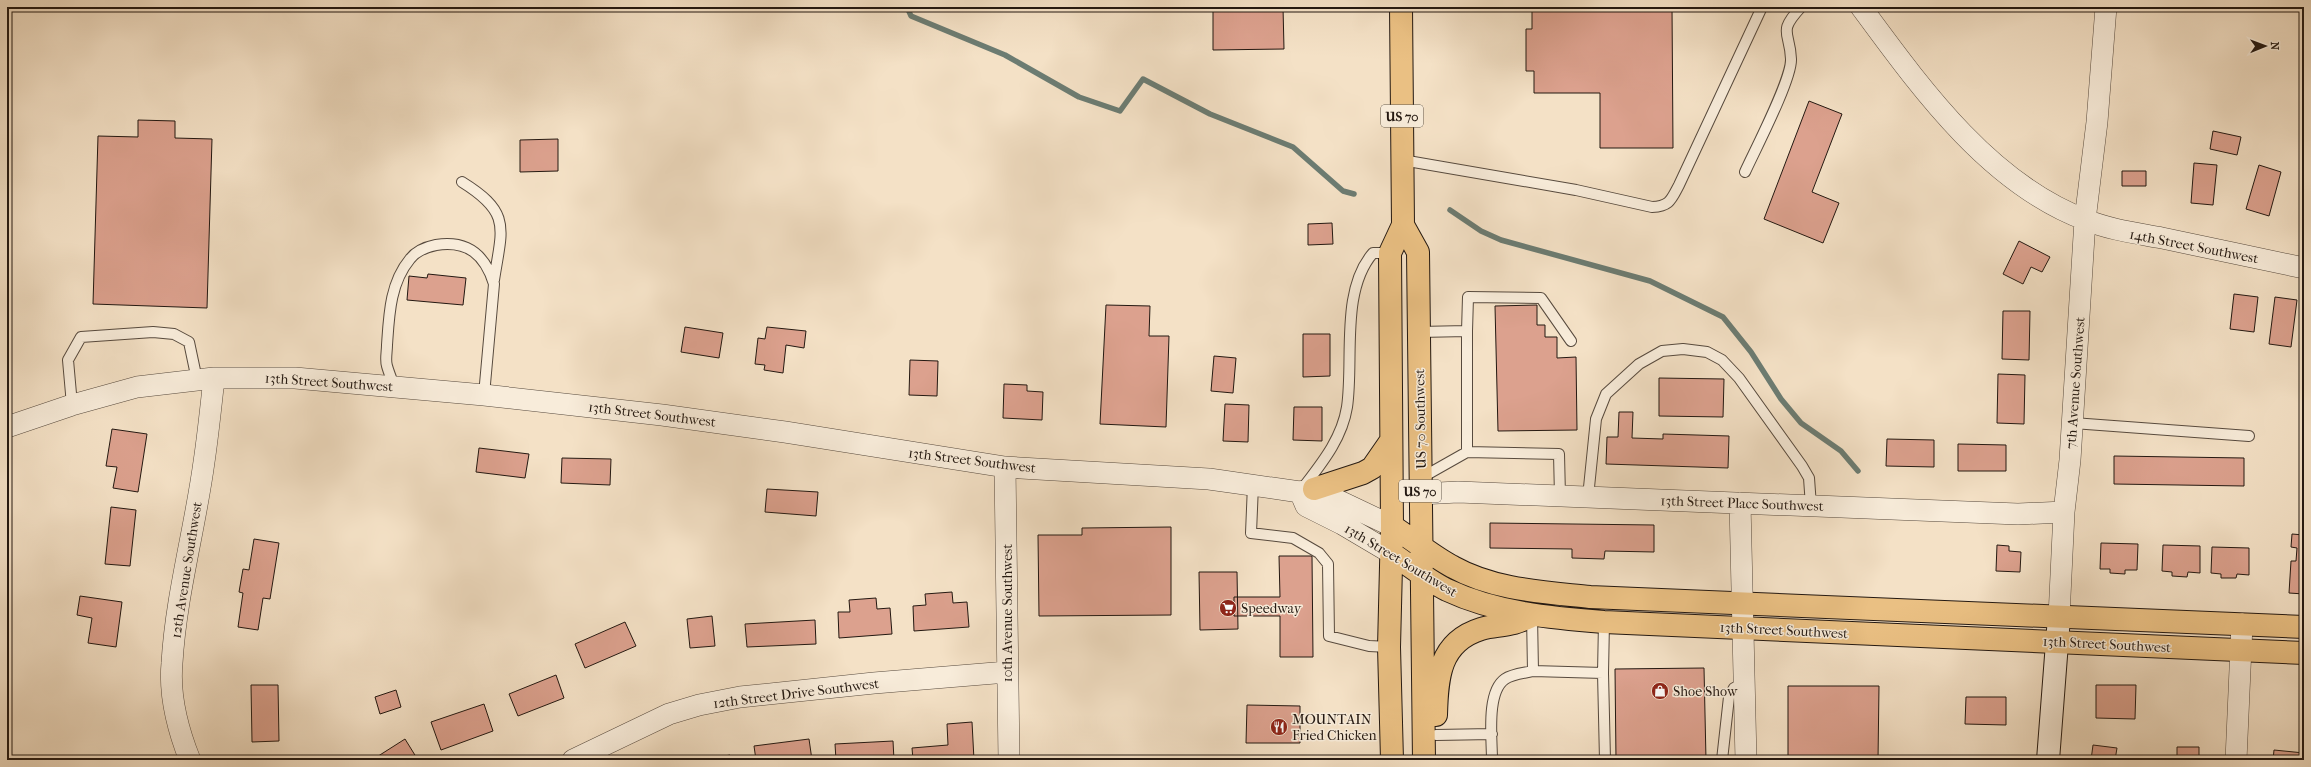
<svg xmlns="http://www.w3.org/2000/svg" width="2311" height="767" viewBox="0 0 2311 767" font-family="'IM FELL French Canon',serif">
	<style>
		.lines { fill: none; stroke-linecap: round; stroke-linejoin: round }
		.stream { stroke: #6c7c72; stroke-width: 5.5 }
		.building { fill: #dca18e; stroke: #231811 }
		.lane-casing { stroke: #574a3e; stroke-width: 12 }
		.street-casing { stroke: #574a3e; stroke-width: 22 }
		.secondary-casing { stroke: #231811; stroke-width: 24 }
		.primary-casing { stroke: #231811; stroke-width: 24 }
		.lane { stroke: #f8ecda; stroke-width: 10 }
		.street { stroke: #f8ecda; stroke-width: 21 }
		.secondary { stroke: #f8ecda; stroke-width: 22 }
		.primary { stroke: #eac083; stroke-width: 22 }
		.labels { text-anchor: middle; stroke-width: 3; stroke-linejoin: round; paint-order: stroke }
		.shield { fill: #f8ecda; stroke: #63584d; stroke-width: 1 }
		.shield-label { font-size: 13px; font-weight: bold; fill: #231811 }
		.street-label { font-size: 14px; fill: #231811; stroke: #f8ecda }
		.poi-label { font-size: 14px; fill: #231811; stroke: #f8ecda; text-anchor: start }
	</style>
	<rect width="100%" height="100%" fill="#f4e1c6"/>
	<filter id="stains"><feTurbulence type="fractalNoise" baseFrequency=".005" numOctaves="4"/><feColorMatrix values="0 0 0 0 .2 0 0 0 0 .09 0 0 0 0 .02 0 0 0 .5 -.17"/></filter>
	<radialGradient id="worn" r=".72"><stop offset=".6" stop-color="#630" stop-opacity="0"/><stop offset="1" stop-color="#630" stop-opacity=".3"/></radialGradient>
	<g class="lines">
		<path class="stream" d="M907 7 911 16 1005 55 1079 97 1120 111 1143 79 1210 114 1293 147 1343 191 1354 194
			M1450 210 1481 231 1501 240 1650 281 1723 317 1751 352 1781 399 1801 423 1841 451 1858 471"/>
	</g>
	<path class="building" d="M1213 7H1283L1284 49 1213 50Z
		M1532 7H1672L1673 148H1600V93H1534V71H1526V29H1532Z
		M1809 101 1842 114 1812 192 1839 203 1823 243 1764 219Z
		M138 120 175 121V138L212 139 207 308 93 304 98 136 138 137Z
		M2213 131 2241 137 2237 155 2210 149Z
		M558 139V171L520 172V140Z
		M2194 163 2217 165 2213 205 2191 203Z
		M2259 165 2281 172 2269 216 2246 209Z
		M2122 171H2146V186H2122Z
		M1332 223 1333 244 1308 245V224Z
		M2019 241 2050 257 2042 272 2031 267 2023 284 2003 274Z
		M428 274 466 278 463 305 407 300 409 276 427 278Z
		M2234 294 2258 297 2254 332 2230 329Z
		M2275 297 2297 300 2291 347 2269 344Z
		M1106 305 1150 306 1149 336H1169L1166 427 1100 424Z
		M1537 305V325H1545V337H1557V358L1576 357 1577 430 1498 431 1495 306Z
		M2003 311H2030L2029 360 2002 359Z
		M685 327 723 333 719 358 681 352Z
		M767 327 806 331 804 348 786 345 783 373 764 370 765 365 755 364 758 338 765 339Z
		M1303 334H1330V376L1303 377Z
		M1214 356 1236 358 1233 393 1211 391Z
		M910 360 938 361 937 396 909 395Z
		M1998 374 2025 375 2024 424 1997 423Z
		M1659 378 1724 379 1723 417 1659 416Z
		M1004 384 1027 385V391L1043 392 1042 420 1003 418Z
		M1225 404 1249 405 1248 442 1223 441Z
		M1294 407H1322V441L1293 440Z
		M1619 412H1633L1632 438 1663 439V434L1729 436 1728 468 1606 464 1607 437H1618Z
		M112 429 147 434 138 492 113 488 117 467 106 466Z
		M1887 439 1934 440V467L1886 466Z
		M1958 444 2006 445V471H1958Z
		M479 448 529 454 525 478 476 472Z
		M2114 456 2244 458V486L2114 484Z
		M562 458 611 459 610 485 561 483Z
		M767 489 818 492 816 516 765 512Z
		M111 507 136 510 130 566 105 564Z
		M1490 523 1654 525V552L1605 551 1604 559 1572 558V549L1490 548Z
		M1171 527V615L1039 616 1038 535H1082V528Z
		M2292 534 2304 535V594L2289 593 2291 561H2296L2297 548 2291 547Z
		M254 539 279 543 270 599 263 598 258 630 238 627 243 593 239 592 243 569 249 570Z
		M2101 543 2138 544 2137 570H2125V574L2110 573V569H2100Z
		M1997 545 2009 546V551L2021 552 2020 572 1996 571Z
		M2163 545 2200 546V573L2188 572 2187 577 2172 576V572L2162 571Z
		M2212 547 2249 548V575L2237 574 2236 578H2221V574L2211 573Z
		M1279 556H1312L1313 657H1280V616H1234V597H1280Z
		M1199 572H1237L1238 629 1200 630Z
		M952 592 953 603 967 602 969 627 914 631 913 606 926 605 925 594Z
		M80 596 122 602 116 647 88 643 92 618 77 615Z
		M876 598 877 609 890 608 892 634 839 638 838 612H850L849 600Z
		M712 616 715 646 690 648 687 619Z
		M815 620 816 644 747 647 745 624Z
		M625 622 636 646 585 668 575 644Z
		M1704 668 1706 760H1616L1615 669Z
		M556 675 564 698 518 716 509 694Z
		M251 685H278L279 741 252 742Z
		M2096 685H2136L2135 719 2096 718Z
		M1788 686H1879L1878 760H1788Z
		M396 690 401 707 380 714 375 697Z
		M1966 697H2006V725L1965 724Z
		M2304 699V729H2302Z
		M484 704 493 731 441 750 431 722Z
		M1247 705 1300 706V743H1246Z
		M972 722 974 760H913L912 748 948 745 947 724Z
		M405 739 418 760H372Z
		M809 739 812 760H756L754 746Z
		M893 741 894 760H836L835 744Z
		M2093 745 2117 748 2115 760H2091Z
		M2177 747H2199V760H2177Z
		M2274 750 2304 753V760H2273Z
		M730 755V760H701Z
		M1978 756 2001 757V760H1978Z"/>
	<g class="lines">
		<defs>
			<path id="lane" d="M1402 160 1576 190 1652 207C1670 206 1671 200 1679 185L1762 7
				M1745 172C1755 150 1792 79 1791 59 1790 31 1777 33 1801 7
				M462 182C512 213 502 228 494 280
				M1467 331 1468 297 1541 298 1571 341
				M1419 332 1467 331V452L1559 454 1560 496
				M394 386C392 380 389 373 387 366 385 360 387 352 387 345 389 315 390 283 410 259 417 250 426 247 436 245 468 240 485 255 494 284L484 395
				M72 405 68 360 81 337 153 332 174 334 189 342 197 380
				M2073 423 2249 436
				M1421 478 1467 452
				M1253 485 1251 533 1293 538 1319 553 1328 564 1329 636 1369 646 1389 647
				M1302 489C1321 464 1342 439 1347 407 1354 360 1340 291 1373 253H1390
				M1588 497 1596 419 1606 394 1639 364 1662 351 1683 349 1707 352 1722 360 1739 378 1802 466 1809 478 1811 506
				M1533 671 1603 673 1605 760
				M1603 673 1604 622
				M1436 735 1492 734
				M1492 760C1492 739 1486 692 1505 679 1512 674 1525 673 1533 671L1532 616
				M1722 760 1729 697 1734 688 1744 683"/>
			<path id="street" d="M1861 7C1920 87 1989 184 2086 220 2111 230 2136 233 2162 238 2209 248 2257 258 2304 268
				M7 427 72 405 137 387 214 378H295L484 395 662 415 785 432 1005 467 1209 479 1300 492 1314 489 1392 526
				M1005 467 1009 760
				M1300 492 1306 506 1342 524 1391 553
				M1420 494 1458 492 2018 514 2064 512
				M1740 503 1746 760
				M2059 617 2064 512 2070 460 2085 220 2097 122 2106 7
				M190 760C178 730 169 695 172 663 176 595 195 529 204 462 208 435 211 406 214 378
				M573 760 669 714 699 705 740 697 874 683 1007 672
				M2236 760 2242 624"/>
			<path id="secondary" d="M2048 760 2059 617"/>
			<path id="primary" d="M1403 225 1418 252 1424 760
				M1314 489 1363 473 1372 468 1390 442
				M1392 526C1412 539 1432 556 1453 567 1494 590 1544 592 1590 597L2304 627
				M1391 553C1409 565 1427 580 1447 590 1496 613 1551 618 1604 622L2304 653
				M1436 715C1437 678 1439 642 1481 629 1490 626 1500 626 1509 624 1517 623 1525 619 1532 616
				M1392 760 1389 647 1392 526 1390 253 1403 225 1401 7"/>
		</defs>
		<use href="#lane" class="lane-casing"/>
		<use href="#street" class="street-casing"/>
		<use href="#secondary" class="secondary-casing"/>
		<use href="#primary" class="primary-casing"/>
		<use href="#lane" class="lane"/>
		<use href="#street" class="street"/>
		<use href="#secondary" class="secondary"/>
		<use href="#primary" class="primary"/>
	</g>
	<defs>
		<symbol id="supermarket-disc" viewBox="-11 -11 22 22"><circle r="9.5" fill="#8f2418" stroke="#f8ecda"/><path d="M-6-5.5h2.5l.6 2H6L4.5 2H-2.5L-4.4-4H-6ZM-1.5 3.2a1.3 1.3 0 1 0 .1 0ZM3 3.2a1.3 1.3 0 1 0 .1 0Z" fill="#fff"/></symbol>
		<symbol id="shop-disc" viewBox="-11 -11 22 22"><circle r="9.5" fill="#8f2418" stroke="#f8ecda"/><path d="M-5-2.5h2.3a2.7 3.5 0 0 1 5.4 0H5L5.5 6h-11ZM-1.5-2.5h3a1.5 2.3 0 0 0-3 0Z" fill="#fff"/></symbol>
		<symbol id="restaurant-disc" viewBox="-11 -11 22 22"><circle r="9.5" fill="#8f2418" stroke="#f8ecda"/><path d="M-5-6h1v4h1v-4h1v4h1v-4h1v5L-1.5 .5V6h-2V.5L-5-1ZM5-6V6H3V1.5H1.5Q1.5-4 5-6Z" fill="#fff"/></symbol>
	</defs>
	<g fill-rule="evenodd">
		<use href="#supermarket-disc" x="1218" y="598" width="20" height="20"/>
		<use href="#shop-disc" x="1650" y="681" width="20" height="20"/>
		<use href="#restaurant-disc" x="1269" y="717" width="20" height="20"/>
	</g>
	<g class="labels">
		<g class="shield">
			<rect x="1381" y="105" width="42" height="22" rx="3"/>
			<rect x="1399" y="480" width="42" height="22" rx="3"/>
		</g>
		<g class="shield-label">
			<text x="1402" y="121">US 70</text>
			<text x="1420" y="496">US 70</text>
		</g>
		<g class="street-label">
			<text transform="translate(2194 246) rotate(11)" y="5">14th Street Southwest</text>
			<text transform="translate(329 382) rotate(4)" y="5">13th Street Southwest</text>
			<text transform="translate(2075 383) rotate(-86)" y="5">7th Avenue Southwest</text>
			<text transform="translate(652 414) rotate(7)" y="5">13th Street Southwest</text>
			<text transform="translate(1420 419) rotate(-91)" y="5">US 70 Southwest</text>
			<text transform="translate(972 460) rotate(7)" y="5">13th Street Southwest</text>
			<text transform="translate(1742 503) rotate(2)" y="5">13th Street Place Southwest</text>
			<text transform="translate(1401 560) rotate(31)" y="5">13th Street Southwest</text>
			<text transform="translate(186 570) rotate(-81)" y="5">12th Avenue Southwest</text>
			<text transform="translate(1007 613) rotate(-90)" y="5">10th Avenue Southwest</text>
			<text transform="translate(1784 630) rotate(3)" y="5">13th Street Southwest</text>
			<text transform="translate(2107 644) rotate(3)" y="5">13th Street Southwest</text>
			<text transform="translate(796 693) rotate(-7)" y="5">12th Street Drive Southwest</text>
		</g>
		<g class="poi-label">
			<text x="1241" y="613">Speedway</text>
			<text x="1673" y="696">Shoe Show</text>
			<text x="1292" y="724">MOUNTAIN<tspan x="1292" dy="16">Fried Chicken</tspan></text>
		</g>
	</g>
	<rect width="2311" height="767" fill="none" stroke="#f4e1c6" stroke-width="24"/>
	<rect x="8" y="8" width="2295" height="751" fill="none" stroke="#231811" stroke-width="2"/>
	<rect x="12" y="12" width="2287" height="743" fill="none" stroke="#231811"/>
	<g transform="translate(2265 46) rotate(89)" stroke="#f8ecda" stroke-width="3" paint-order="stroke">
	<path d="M0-3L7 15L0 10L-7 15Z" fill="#231811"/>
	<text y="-6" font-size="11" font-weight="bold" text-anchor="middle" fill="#231811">N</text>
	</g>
	<rect width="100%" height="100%" filter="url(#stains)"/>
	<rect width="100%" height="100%" fill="url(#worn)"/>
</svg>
